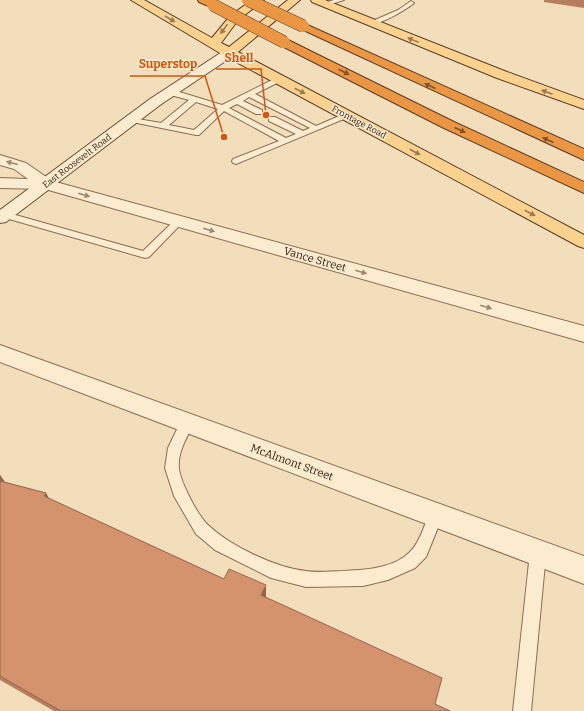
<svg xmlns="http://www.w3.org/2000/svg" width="584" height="711" viewBox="0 0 584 711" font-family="Bitter,serif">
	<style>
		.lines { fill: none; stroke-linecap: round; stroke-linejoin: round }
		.service-casing { stroke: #8b6d53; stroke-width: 2 }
		.minor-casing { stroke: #8b6d53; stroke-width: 2 }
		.secondary-casing { stroke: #6c4e37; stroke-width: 2 }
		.primary-casing { stroke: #583c29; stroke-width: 2 }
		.motorway-casing { stroke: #583c29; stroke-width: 2 }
		.service { fill: #fceccf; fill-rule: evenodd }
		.minor { fill: #fceccf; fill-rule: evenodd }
		.secondary { fill: #fceccf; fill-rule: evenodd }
		.primary { fill: #fad28e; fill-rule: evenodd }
		.motorway { fill: #eb9642; fill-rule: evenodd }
		.motorway-bridge-casing { stroke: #583c29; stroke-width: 13; stroke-linecap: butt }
		.motorway-bridge { stroke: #eb9642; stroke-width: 12 }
		.wall { fill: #b67e5e }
		.shaded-wall { fill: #94664c }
		.building { fill: #d4926d; stroke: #94664c }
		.oneway { fill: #997c54 }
		.oneway2 { fill: #80532a }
		.oneway3 { fill: #9a8a74 }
		.labels { text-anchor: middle; stroke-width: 3; stroke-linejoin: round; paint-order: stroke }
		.far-street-label { font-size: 9px; fill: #38271a; stroke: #f9e9cc }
		.street-label { font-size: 11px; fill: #38271a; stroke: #f9e9cc }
		.leader { fill: none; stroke: #d6540d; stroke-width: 1.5 }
		.callout-dot { fill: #d6540d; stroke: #f9e9cc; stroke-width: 1.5 }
		.callout-label { font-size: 12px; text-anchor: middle; font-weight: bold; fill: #d6540d; stroke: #f9e9cc; stroke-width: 3; stroke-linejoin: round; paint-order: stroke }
	</style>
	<rect width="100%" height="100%" fill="#f2debb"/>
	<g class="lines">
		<defs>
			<path id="service" d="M334 0H344L325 6 322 4Z
				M411 1 414 3 413 4C405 10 376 28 368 23L398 10Z
				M278 77H281V81L255 94 316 126 344 114H350L351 116 236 164 233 163 232 161 233 159 279 141 224 111 199 135H196L132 122 128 120 132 118 161 123 189 100 167 94V90H173L222 105ZM249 97 310 128 303 131 275 117H269V121L296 134 286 138 229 108 237 104 256 114H262V110L243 101ZM196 102 218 109 194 130 169 125Z
				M5 212 143 251 176 219 179 218 184 221 149 257 145 258 2 217 0 215 2 213Z
				M187 418 192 419 194 423C187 437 177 453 179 469 181 483 198 516 208 525 230 546 276 568 306 571 318 573 331 571 343 571 362 570 387 569 404 557 420 546 423 527 431 510L436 508 441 510 443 515 426 557 415 568 388 580 363 586 306 587 271 578 215 550 196 534 174 496 165 468 168 448 182 419Z
				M538 546 543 548 546 553 531 711H513L530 553 533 548Z"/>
			<path id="minor" d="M0 155 26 163 52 181 584 326V342L45 189 0 188V178L28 179 14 169 0 165Z
				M0 345 584 556V584L0 362Z"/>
			<path id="secondary" d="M229 49 233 50 235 53 233 56 160 105 6 222 0 223V210L150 99 225 50Z"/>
			<path id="primary" d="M131 0H144L212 38 230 16 252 0H264L238 20 221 43 229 47 288 0H300L238 52 584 235V248L578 246 225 56Z
				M311 0H325L507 72 584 100V109L497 78 312 2Z"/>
			<path id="motorway" d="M198 0H211L218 5 213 8 199 2Z
				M303 23 584 149V160L299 28 297 26 299 24Z
				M284 38 454 122 584 182V193L444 128 280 45 278 42 280 39Z"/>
		</defs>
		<use href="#service" class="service-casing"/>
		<use href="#minor" class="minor-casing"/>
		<use href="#secondary" class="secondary-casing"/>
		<use href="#primary" class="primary-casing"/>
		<use href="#motorway" class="motorway-casing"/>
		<use href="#service" class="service"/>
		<use href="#minor" class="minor"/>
		<use href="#secondary" class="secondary"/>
		<use href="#primary" class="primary"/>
		<use href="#motorway" class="motorway"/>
		<defs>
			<path id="motorway-bridge" d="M248 0 303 26
				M213 5 284 42"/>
		</defs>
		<use href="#motorway-bridge" class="motorway-bridge-casing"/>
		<use href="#motorway-bridge" class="motorway-bridge"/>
	</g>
	<path class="wall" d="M544 0H584V8L544 2Z
		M0 475 5 482 46 493 49 499 224 579 266 598 435 704 450 711H54L0 680Z"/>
	<path class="shaded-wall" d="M0 475 6 484 0 493Z
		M46 493 54 508 44 496Z
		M266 585V598L262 608 261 595Z"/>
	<path class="building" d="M0 481 46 493 44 496 224 579 229 569 266 585 261 595 442 678 435 704 450 711H61L0 676Z"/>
	<defs><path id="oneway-solid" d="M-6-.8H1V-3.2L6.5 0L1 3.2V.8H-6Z"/></defs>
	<g class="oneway">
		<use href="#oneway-solid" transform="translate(170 19) rotate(30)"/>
		<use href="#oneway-solid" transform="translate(224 29) rotate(126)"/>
		<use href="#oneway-solid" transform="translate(413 40) rotate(-158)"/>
		<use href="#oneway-solid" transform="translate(300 91) rotate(28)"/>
		<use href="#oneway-solid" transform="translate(547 92) rotate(-159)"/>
		<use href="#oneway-solid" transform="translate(415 152) rotate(28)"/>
		<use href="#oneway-solid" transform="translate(530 213) rotate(28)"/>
	</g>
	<g class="oneway2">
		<use href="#oneway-solid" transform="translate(344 72) rotate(27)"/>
		<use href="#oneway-solid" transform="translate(430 86) rotate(-155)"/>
		<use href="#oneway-solid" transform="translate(460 130) rotate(25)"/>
		<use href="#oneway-solid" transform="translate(548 140) rotate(-156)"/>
	</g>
	<g class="oneway3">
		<use href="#oneway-solid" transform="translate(12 163) rotate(-165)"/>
		<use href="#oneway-solid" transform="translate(84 195) rotate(16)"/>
		<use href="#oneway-solid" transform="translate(209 230) rotate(16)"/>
		<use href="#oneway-solid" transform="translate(361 272) rotate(16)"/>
		<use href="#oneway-solid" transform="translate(486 307) rotate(16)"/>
	</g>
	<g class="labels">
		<g class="far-street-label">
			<text transform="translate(359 122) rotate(28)" y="3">Frontage Road</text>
			<text transform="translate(77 161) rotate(-37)" y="3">East Roosevelt Road</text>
		</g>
		<g class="street-label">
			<text transform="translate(315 259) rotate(16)" y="4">Vance Street</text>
			<text transform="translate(292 462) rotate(20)" y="4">McAlmont Street</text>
		</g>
	</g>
	<path class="leader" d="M266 115L261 69H216M224 137L205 76H130"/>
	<g class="callout-dot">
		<circle cx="266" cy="115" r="4"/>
		<circle cx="224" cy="137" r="4"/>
	</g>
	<g class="callout-label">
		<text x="239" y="62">Shell</text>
		<text x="168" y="68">Superstop</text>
	</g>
</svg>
